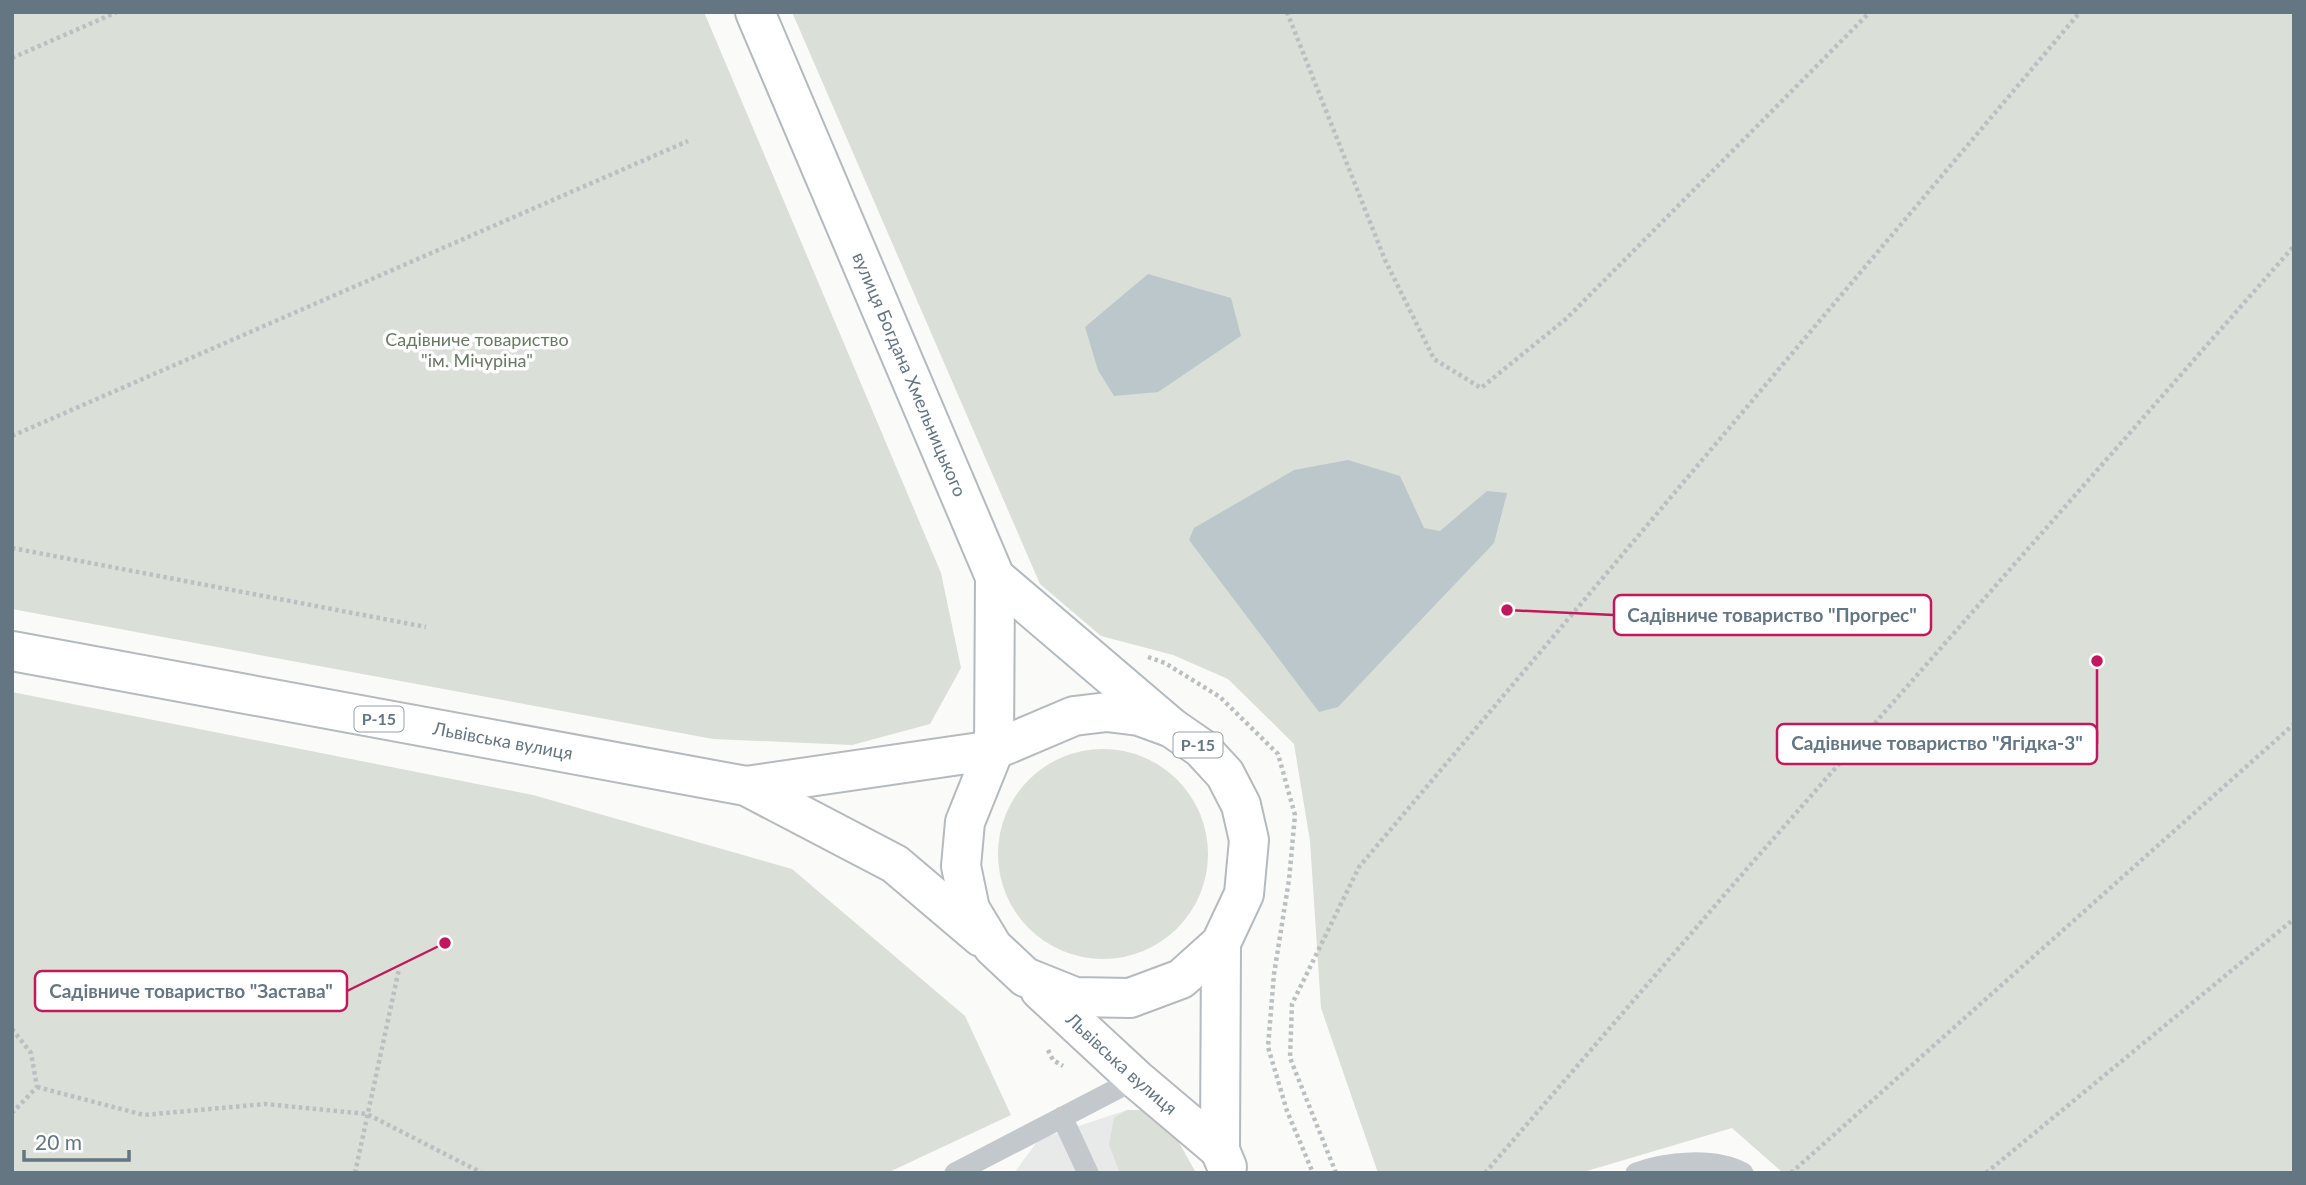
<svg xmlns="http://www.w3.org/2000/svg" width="2306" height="1185" viewBox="0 0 2306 1185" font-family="Lato,sans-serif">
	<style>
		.built { fill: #e8e9e9 }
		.green { fill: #dadfd7 }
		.water { fill: #bbc7cb }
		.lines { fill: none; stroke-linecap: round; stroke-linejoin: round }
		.secondary-casing { stroke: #b3babf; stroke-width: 42 }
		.primary-casing { stroke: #b5babe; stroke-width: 42 }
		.path { stroke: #bbbfc2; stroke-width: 4.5; stroke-dasharray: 3.5 3.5; stroke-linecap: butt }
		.lane { stroke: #c3c8cc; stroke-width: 21 }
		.secondary { stroke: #fff; stroke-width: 38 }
		.primary { stroke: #fff; stroke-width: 38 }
		.labels { text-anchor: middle; stroke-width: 7; stroke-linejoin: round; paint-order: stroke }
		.shield { fill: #fff; stroke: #939fa8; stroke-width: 2 }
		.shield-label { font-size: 16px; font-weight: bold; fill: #657683 }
		.park-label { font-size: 18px; fill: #687a64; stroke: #fff }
		.street-label { font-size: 18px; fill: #657683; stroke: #fff }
		.leader { fill: none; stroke: #c2185b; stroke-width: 2.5 }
		.callout-dot { fill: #c2185b; stroke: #fff; stroke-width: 2.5 }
		.callout { fill: #fff; stroke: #c2185b; stroke-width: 2.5 }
		.callout-label { font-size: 19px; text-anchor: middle; font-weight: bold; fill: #657683 }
	</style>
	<rect width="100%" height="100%" fill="#fafaf8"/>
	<path class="built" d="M1127 1110H1154L1196 1173H1014L1039 1139Z"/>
	<path class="green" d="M12 12H704L941 573 961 668 930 724 852 745 713 739 12 609Z
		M792 12H2294V1173H1783L1732 1128 1580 1173H1378L1321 1008 1310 841 1294 744 1228 679 1173 655 1101 636 1040 584Z
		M12 692 533 795 792 869 965 1016 1011 1115 887 1173H12Z
		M998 854a105 105 0 1 1 210 0a105 105 0 1 1-210 0Z
		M1127 1110H1154L1176 1137 1196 1173H1120L1109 1145 1114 1118Z"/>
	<path class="water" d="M1148 274 1231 298 1241 336 1158 392 1114 396 1098 370 1085 327Z
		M1348 460 1400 476 1424 528 1440 531 1487 491 1507 493 1494 543 1338 707 1319 712 1189 540 1194 528 1294 470Z"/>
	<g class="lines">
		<defs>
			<g id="secondary">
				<path id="s1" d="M755 12 995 577 994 750"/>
				<path d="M995 577 1172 728"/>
			</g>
			<g id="primary">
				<path id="s2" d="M12 651 746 786 895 864 981 937"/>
				<path d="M746 786 994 750 1074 716 1107 712 1139 716 1172 728 1201 748 1225 774 1241 805 1249 840 1244 894 1221 943 1181 979 1130 998 1075 997 1025 977 993 947 970 909 961 866 965 822 994 750"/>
				<path d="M1221 943 1220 1150 1227 1167"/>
				<path id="s3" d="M1040 990 1136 1079 1220 1150"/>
			</g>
		</defs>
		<use href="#secondary" class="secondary-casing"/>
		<use href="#primary" class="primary-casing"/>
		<path class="path" d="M1287 12 1385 260 1434 359 1481 388 1567 318 1870 12
			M12 58 117 12
			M12 436 688 141
			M12 548 426 627
			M1148 657 1165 663 1220 697 1278 754 1295 815 1289 880 1274 974 1268 1047 1287 1111 1313 1173
			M12 1029 31 1053 37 1087 12 1113
			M1048 1050 1053 1060 1063 1066
			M37 1087 144 1115 265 1104 367 1114 482 1173
			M355 1173 399 969
			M1336 1173 1290 1058 1292 1004 1359 867 2080 12
			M1485 1173 1745 871 2294 246
			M1791 1173 2294 724
			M1986 1173 2294 919"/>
		<path class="lane" d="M1062 1117 1088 1173
			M955 1173 1136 1079
			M1636 1173C1666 1162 1714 1157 1743 1173"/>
		<use href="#secondary" class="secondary"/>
		<use href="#primary" class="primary"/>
	</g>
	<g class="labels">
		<g class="shield">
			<rect x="354.5" y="706.5" width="49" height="25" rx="5"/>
			<rect x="1173.5" y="732.5" width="49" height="25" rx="5"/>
		</g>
		<g class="shield-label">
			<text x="379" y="725">Р-15</text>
			<text x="1198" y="751">Р-15</text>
		</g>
		<g class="park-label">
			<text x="477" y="346">Садівниче товариство<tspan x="477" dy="21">"ім. Мічуріна"</tspan></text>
		</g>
		<g class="street-label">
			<text dy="6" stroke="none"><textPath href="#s1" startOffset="394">вулиця Богдана Хмельницького</textPath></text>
			<text dy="6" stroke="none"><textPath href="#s2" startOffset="499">Львівська вулиця</textPath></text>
			<text dy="6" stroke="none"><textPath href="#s3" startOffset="110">Львівська вулиця</textPath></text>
		</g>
	</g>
	<path class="leader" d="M1507 610L1614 615M2097 661L2097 744M445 943L347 991"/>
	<g class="callout-dot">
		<circle cx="1507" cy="610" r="7"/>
		<circle cx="2097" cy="661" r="7"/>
		<circle cx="445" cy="943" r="7"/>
	</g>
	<g class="callout">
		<rect x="1614" y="595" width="317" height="40" rx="7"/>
		<rect x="1777" y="724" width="320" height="40" rx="7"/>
		<rect x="35" y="971" width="312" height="40" rx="7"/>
	</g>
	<g class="callout-label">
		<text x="1772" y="622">Садівниче товариство "Прогрес"</text>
		<text x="1937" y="750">Садівниче товариство "Ягідка-3"</text>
		<text x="191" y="998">Садівниче товариство "Застава"</text>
	</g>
	<rect width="2306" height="1185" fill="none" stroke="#657683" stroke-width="28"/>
	<path d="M24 1150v10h105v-10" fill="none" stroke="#657683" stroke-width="3.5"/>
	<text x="35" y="1150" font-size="21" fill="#657683" stroke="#ffffff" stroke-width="5" paint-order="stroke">20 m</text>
</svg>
